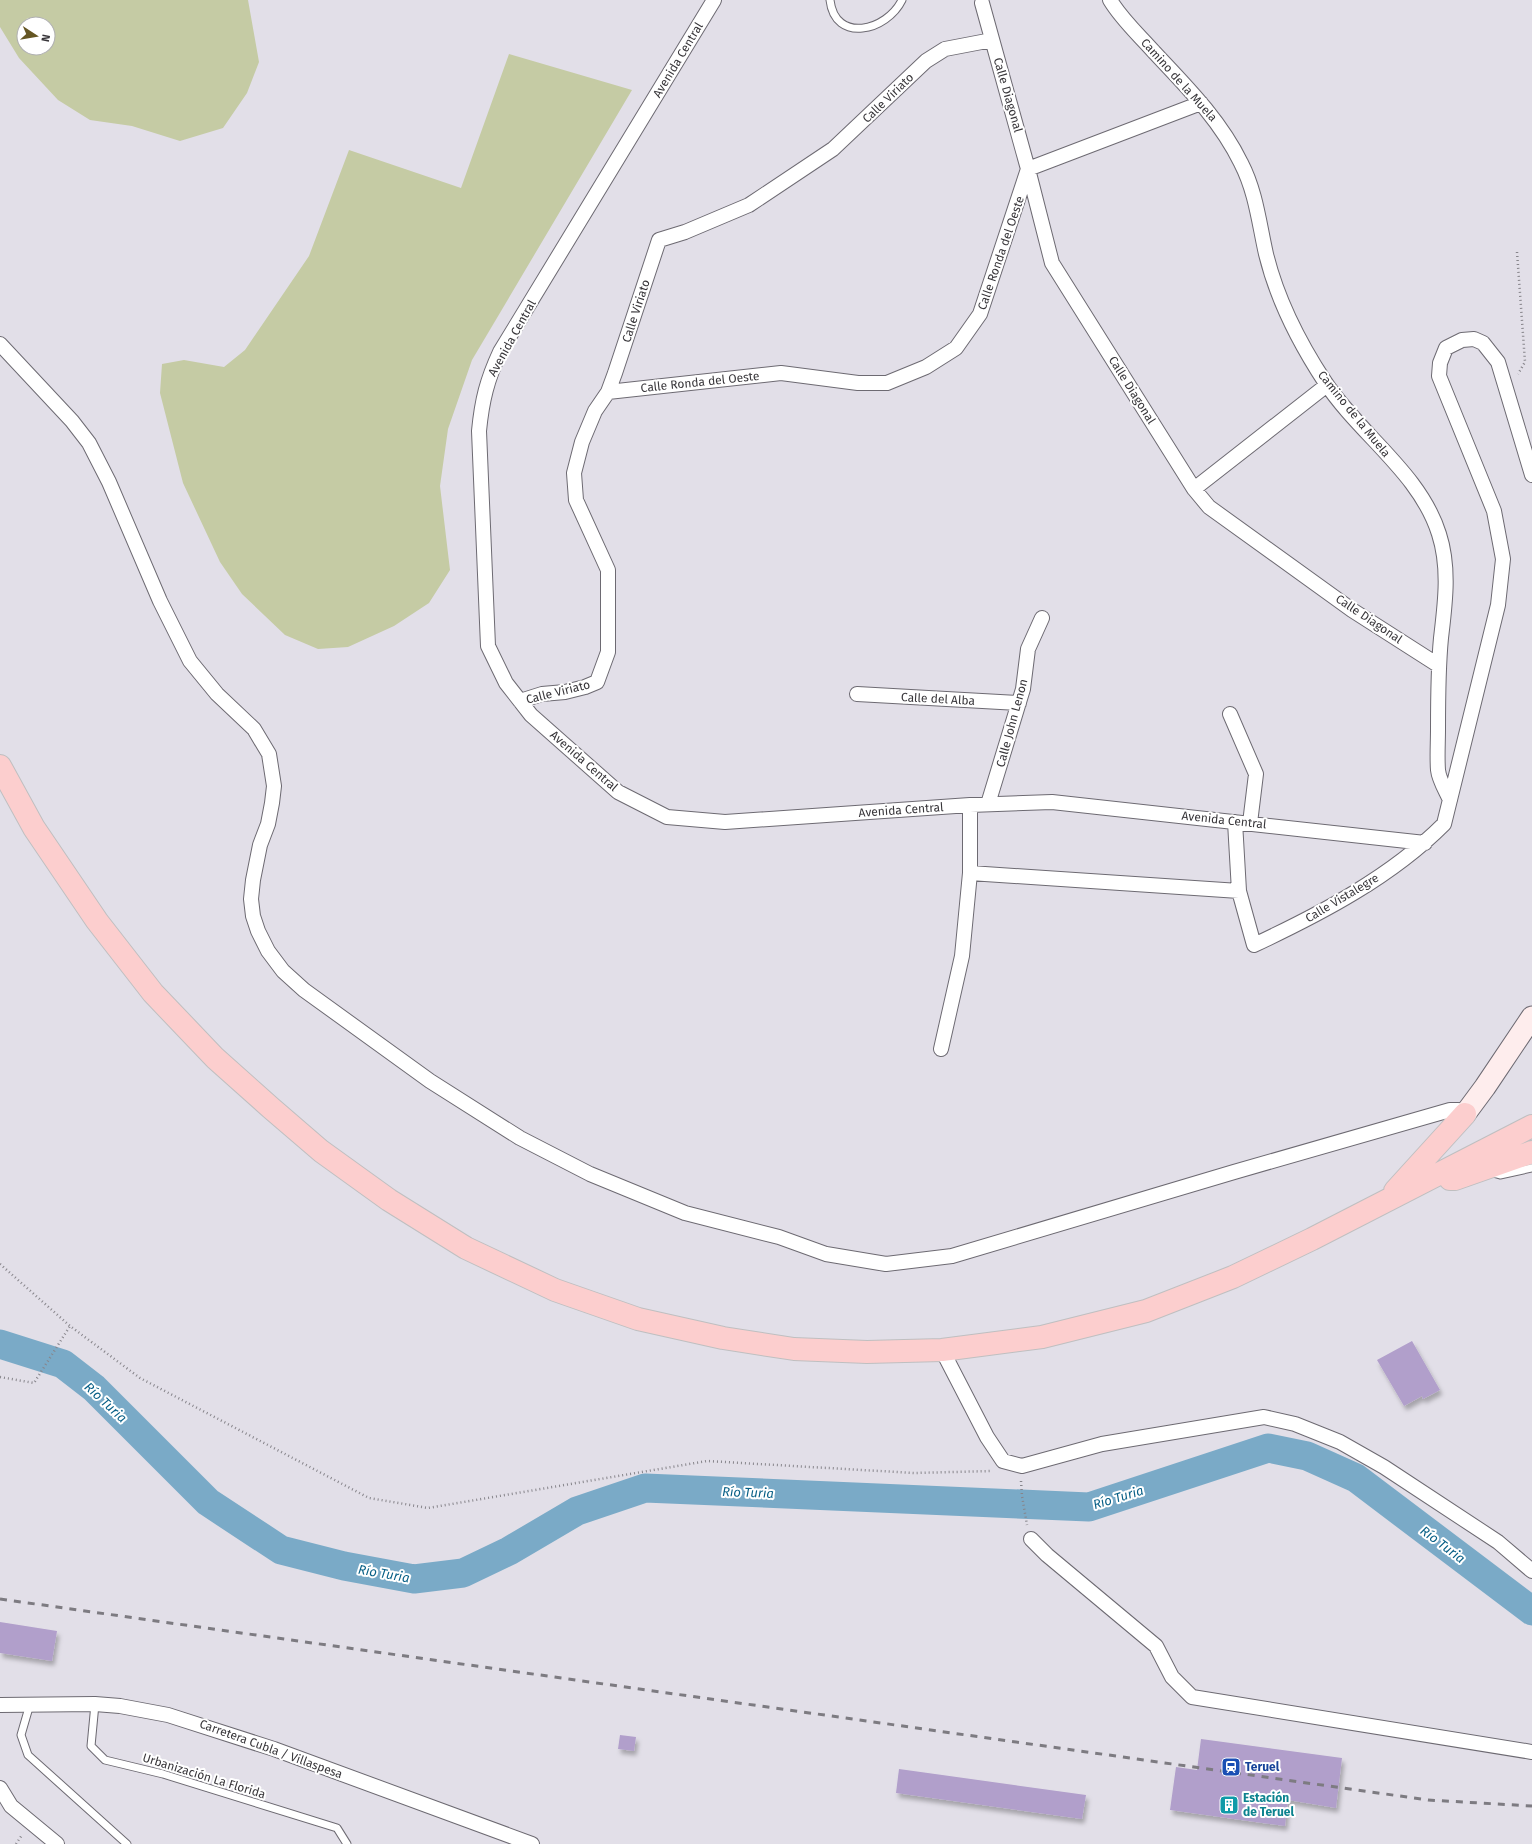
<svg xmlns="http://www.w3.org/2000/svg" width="1532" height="1844" viewBox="0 0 1532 1844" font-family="'Fira Sans',sans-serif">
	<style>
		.green { fill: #c5cba4; fill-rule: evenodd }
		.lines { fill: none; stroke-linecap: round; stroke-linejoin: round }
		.river { stroke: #7aaac7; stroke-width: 29 }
		.building { fill: #b19fcb; filter: url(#shadow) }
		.service-casing { stroke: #6d6a72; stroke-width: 9 }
		.minor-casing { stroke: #6d6a72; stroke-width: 16 }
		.secondary-casing { stroke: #6d6a72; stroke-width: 23 }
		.trunk-casing { stroke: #bfbfc0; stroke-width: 24 }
		.path { stroke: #87858b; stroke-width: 2.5; stroke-dasharray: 1 3; stroke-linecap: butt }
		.service { stroke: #fff; stroke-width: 7 }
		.minor { stroke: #fff; stroke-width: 14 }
		.secondary { stroke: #feeded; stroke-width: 21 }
		.trunk { stroke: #fccece; stroke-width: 22 }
		.rail { stroke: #7d7b81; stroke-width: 3; stroke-dasharray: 7 7; stroke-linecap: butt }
		.labels { text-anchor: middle; stroke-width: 4; stroke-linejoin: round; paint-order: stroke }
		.street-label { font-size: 12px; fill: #38363a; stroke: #fff }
		.transit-label { font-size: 12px; font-weight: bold; fill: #164399; stroke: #fff; text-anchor: start }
		.culture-label { font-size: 12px; font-weight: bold; fill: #0d838f; stroke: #fff; text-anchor: start }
		.water-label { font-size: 13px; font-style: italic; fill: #075f86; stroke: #fff }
	</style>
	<defs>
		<filter id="shadow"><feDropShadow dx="2.5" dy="4.5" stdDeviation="2" flood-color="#0004"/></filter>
	</defs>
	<rect width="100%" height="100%" fill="#e2dfe8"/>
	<path class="green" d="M0 0H248L259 62 247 93 223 128 180 141 132 126 90 120 58 100 19 58 0 27ZM24 24H48V48H24Z
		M509 54 632 90 472 360 448 429 440 486 450 570 429 603 394 626 348 647 318 649 285 635 242 594 220 562 183 483 160 393 162 364 184 360 224 367 245 350 309 256 349 150 461 188Z"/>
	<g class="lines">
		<path class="river" d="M0 1344 63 1364 94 1388 208 1502 281 1550 344 1566 414 1579 463 1573 509 1551 577 1511 645 1488 1089 1507 1268 1448 1307 1456 1356 1478 1532 1611"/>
	</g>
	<path class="building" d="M1412 1341 1440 1390 1423 1399 1422 1396 1404 1406 1377 1360Z
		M0 1622 57 1631 52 1661 0 1653Z
		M620 1735 636 1737 634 1751 618 1749Z
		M1201 1739 1342 1758 1336 1808 1288 1800 1285 1826 1170 1810 1176 1767 1197 1770Z
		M899 1769 1086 1795 1082 1819 896 1793Z"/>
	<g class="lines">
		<defs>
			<path id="service" d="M830 0C835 44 887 31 902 0
				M1493 1173 1500 1175 1532 1168
				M30 1704 21 1735 28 1755 127 1844
				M95 1704 91 1746 105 1760 163 1774 337 1828 347 1844"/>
			<path id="minor" d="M714 0 500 352C487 380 482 400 479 431L488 646 506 683 531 715 618 792 667 817 725 822 970 805 1052 802 1425 843
				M1110 0C1122 20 1139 35 1154 52 1187 87 1220 120 1241 163 1256 192 1259 223 1266 254 1277 299 1300 344 1325 382 1360 435 1420 473 1439 534 1450 568 1445 604 1441 638 1438 669 1438 699 1438 729 1438 743 1437 757 1438 770 1439 780 1446 791 1450 800
				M982 3 1028 169 1052 263 1194 489 1209 507 1352 610 1438 665
				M0 344 72 421 89 443 109 482 160 601 190 661 217 694 254 729 269 754 274 786 272 803 268 824 260 845 253 880 251 899 253 916 258 931 268 951 283 971 304 990 430 1081 520 1138 590 1174 685 1213 779 1237 826 1254 886 1264 952 1256 1234 1172 1450 1110H1458L1465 1114
				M608 392 781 373 858 383H887L926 367 956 348 980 314 1028 169 1201 103
				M1194 489 1327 385
				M857 694 1019 703
				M520 701 542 694 565 692 585 687 597 682 608 652V570L576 500 574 473 582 442 595 411 608 392 615 373 659 240 685 232 749 205 833 149 926 61 945 49 992 40
				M1230 714 1256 774 1250 823
				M988 804 1023 689 1028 649 1042 618
				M1235 822 1239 891 1254 945C1322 913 1391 877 1444 824L1498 605 1503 559 1494 511 1439 376 1440 363 1446 348 1462 340 1474 339 1483 343 1498 362 1532 475
				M970 873 1239 891
				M941 1049 962 956 970 873V805
				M942 1350 987 1437 1003 1461 1022 1466 1102 1444 1264 1417 1295 1424 1340 1442 1384 1467 1498 1542 1532 1571
				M1031 1539 1047 1555 1156 1646 1172 1677 1192 1697 1532 1752
				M0 1705 95 1704 120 1706 168 1715 274 1749 532 1844
				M0 1788 11 1806 57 1844"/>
			<path id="secondary" d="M1465 1114 1485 1087 1532 1017"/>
			<path id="trunk" d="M0 766 34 828 97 921 153 993 215 1058 271 1108 321 1151 389 1200 466 1248 555 1290 638 1319 723 1338 794 1349 867 1352 942 1350 1042 1337 1146 1311 1233 1277 1312 1239 1532 1126
				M1450 1179H1455L1532 1152
				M1395 1191 1465 1114"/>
		</defs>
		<use href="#service" class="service-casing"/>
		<use href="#minor" class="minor-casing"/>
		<use href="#secondary" class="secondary-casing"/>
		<use href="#trunk" class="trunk-casing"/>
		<path class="path" d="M1517 252 1525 362 1518 374
			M0 1264 70 1326 140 1378 369 1498 428 1508 707 1461 914 1473 992 1471
			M0 1377 34 1383 70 1326
			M1021 1481 1022 1496 1027 1525
			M16 1844 22 1835"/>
		<use href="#service" class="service"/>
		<use href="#minor" class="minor"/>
		<use href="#secondary" class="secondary"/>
		<use href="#trunk" class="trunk"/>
		<path class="rail" d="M0 1599 1428 1800 1532 1806"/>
	</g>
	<defs>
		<symbol id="station-square" viewBox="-11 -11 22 22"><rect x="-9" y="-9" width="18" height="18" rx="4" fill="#1a4fb4" stroke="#fff"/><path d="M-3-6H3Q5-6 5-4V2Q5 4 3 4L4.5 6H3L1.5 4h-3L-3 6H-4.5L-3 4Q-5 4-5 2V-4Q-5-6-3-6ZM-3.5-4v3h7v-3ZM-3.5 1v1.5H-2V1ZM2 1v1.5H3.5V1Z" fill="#fff"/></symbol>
		<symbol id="building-square" viewBox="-11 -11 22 22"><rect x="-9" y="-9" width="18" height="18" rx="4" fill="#0f9aa8" stroke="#fff"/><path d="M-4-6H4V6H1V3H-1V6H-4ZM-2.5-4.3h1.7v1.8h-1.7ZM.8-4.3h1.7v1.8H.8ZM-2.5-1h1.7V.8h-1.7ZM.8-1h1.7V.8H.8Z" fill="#fff"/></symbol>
	</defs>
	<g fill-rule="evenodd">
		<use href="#station-square" x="1220" y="1756" width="22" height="22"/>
		<use href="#building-square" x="1218" y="1794" width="22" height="22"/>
	</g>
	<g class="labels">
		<g class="street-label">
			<text transform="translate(678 60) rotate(-59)" y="4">Avenida Central</text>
			<text transform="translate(1179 80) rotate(48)" y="4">Camino de la Muela</text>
			<text transform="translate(1008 95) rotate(74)" y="4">Calle Diagonal</text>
			<text transform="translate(888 98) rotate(-44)" y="4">Calle Viriato</text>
			<text transform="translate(1001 253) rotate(-71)" y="4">Calle Ronda del Oeste</text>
			<text transform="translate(636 311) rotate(-72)" y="4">Calle Viriato</text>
			<text transform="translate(512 338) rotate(-61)" y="4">Avenida Central</text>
			<text transform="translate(700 382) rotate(-6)" y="4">Calle Ronda del Oeste</text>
			<text transform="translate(1132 390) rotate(58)" y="4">Calle Diagonal</text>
			<text transform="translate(1354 414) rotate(51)" y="4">Camino de la Muela</text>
			<text transform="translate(1369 619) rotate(34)" y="4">Calle Diagonal</text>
			<text transform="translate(558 692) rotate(-14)" y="4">Calle Viriato</text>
			<text transform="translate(938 699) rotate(3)" y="4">Calle del Alba</text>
			<text transform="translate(1012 723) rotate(-75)" y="4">Calle John Lenon</text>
			<text transform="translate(584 761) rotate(41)" y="4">Avenida Central</text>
			<text transform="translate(901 810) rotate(-4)" y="4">Avenida Central</text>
			<text transform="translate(1224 820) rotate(6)" y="4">Avenida Central</text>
			<text transform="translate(1342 898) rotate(-31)" y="4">Calle Vistalegre</text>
			<text transform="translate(271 1749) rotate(20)" y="4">Carretera Cubla / Villaspesa</text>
			<text transform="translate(204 1776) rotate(17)" y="4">Urbanización La Florida</text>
		</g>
		<g class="transit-label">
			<text x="1245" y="1771">Teruel</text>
		</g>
		<g class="culture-label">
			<text x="1243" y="1802">Estación<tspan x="1243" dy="14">de Teruel</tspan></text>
		</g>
		<g class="water-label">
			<text transform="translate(106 1402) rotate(43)" y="5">Río Turia</text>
			<text transform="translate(748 1492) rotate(2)" y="5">Río Turia</text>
			<text transform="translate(1118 1497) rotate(-17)" y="5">Río Turia</text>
			<text transform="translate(1443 1544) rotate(37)" y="5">Río Turia</text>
			<text transform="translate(384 1573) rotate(10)" y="5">Río Turia</text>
		</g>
	</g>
	<g transform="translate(36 36) rotate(102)"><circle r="19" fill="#ffffff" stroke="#afafb0"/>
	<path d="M0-3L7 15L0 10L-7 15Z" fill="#655623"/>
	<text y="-6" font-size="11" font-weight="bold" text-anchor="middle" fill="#38363a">N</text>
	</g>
</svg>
